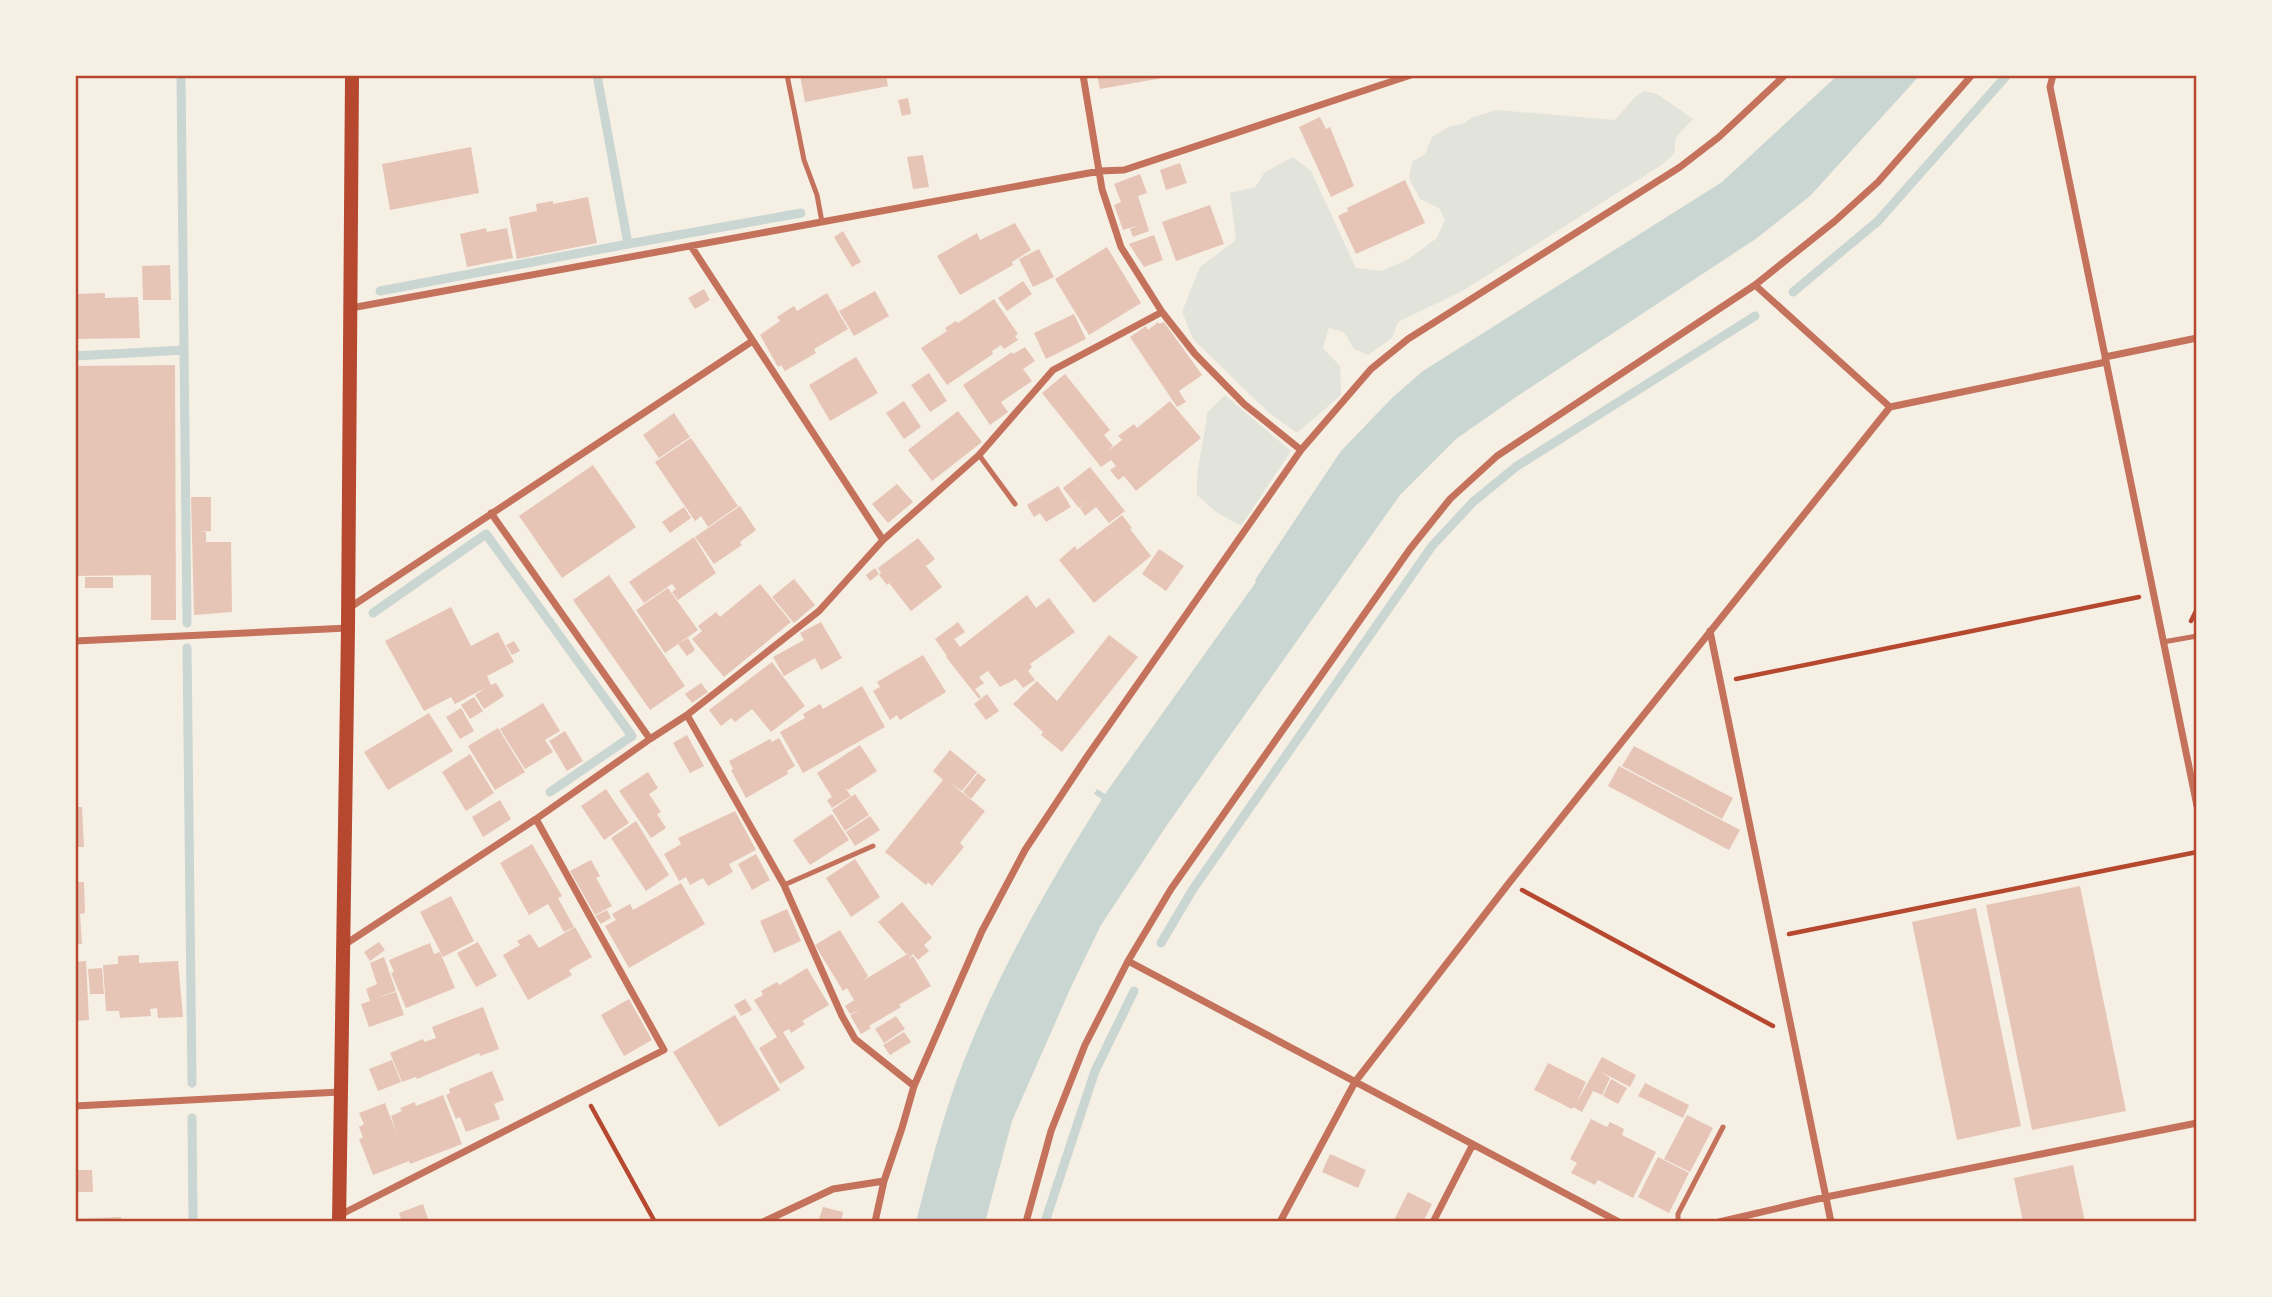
<svg xmlns="http://www.w3.org/2000/svg" width="2272" height="1297" viewBox="0 0 2272 1297" font-family="'Golos Text',sans-serif">
	<style>
		.green { fill: #e2e4dc }
		.water { fill: #c9d6d2 }
		.lines { fill: none; stroke-linecap: round; stroke-linejoin: round }
		.stream { stroke: #c9d6d2; stroke-width: 9 }
		.building { fill: #e6c5b7 }
		.path { stroke: #b5482f; stroke-width: 4.5 }
		.service { stroke: #c5725c; stroke-width: 5 }
		.minor { stroke: #c5725c; stroke-width: 7 }
		.secondary { stroke: #b5482f; stroke-width: 14 }
		.neatline { fill: none; stroke: #b5482f; stroke-width: 2.5 }
	</style>
	<rect width="100%" height="100%" fill="#f6efe4"/>
	<path class="green" d="M1644 91 1657 94 1693 119 1676 137 1674 154 1660 166 1464 290 1398 322 1392 338 1368 355 1354 349 1344 332 1329 328 1323 348 1340 366 1341 395 1297 433 1269 413 1193 339 1182 312 1200 267 1236 240 1230 193 1255 187 1265 172 1293 157 1311 171 1356 268 1382 271 1407 260 1437 238 1445 220 1439 208 1420 199 1409 179 1412 162 1425 154 1432 137 1450 126 1463 124 1471 118 1496 110 1615 120 1635 97Z
		M1225 395 1291 451 1241 526 1216 512 1197 495C1195 468 1205 441 1207 413Z"/>
	<path class="water" d="M1838 75H1920L1810 196 1757 238 1516 397 1456 439 1400 495 1167 825 1101 925 1071 987 1012 1121 985 1222H916C930 1167 944 1111 965 1058 1001 967 1050 882 1102 799L1094 794 1097 789 1105 794 1256 582 1255 580 1341 451 1393 397 1423 371 1722 182Z"/>
	<g class="lines">
		<path class="stream" d="M181 75 187 623
			M628 244 801 213
			M380 291 628 244 597 75
			M1793 292 1878 221 2007 75
			M75 356 184 350
			M373 613 486 534 632 736 550 792
			M187 648 192 1083
			M1161 943 1193 889 1432 546 1473 502 1517 466 1755 316
			M192 1118 193 1222
			M1045 1222 1095 1071 1134 991"/>
	</g>
	<path class="building" d="M800 75H886L888 86 805 102Z
		M1097 75H1168V77L1100 89Z
		M908 98 911 114 902 116 898 100Z
		M1320 117 1326 129 1330 127 1354 186 1331 197 1299 127Z
		M471 147 479 193 390 210 382 164Z
		M923 155 929 187 913 189 907 157Z
		M1180 163 1187 183 1166 190 1160 170Z
		M1140 174 1147 193 1138 196 1149 231 1133 237 1130 229 1139 225 1123 230 1114 205 1121 202 1114 184Z
		M1405 180 1425 223 1356 254 1338 216 1348 211 1347 208Z
		M588 197 597 243 517 259 509 217 537 211 536 204 553 201V204Z
		M1210 205 1224 244 1176 261 1162 222Z
		M1015 223 1031 250 1012 262 1013 265 960 295 937 256 977 233 980 240Z
		M486 228 487 232 507 228 513 258 467 267 460 234Z
		M843 231 861 262 852 267 834 237Z
		M1154 235 1163 260 1144 267 1129 244Z
		M1107 247 1141 303 1089 335 1055 279Z
		M1039 249 1054 277 1033 287 1019 259Z
		M170 265 171 300H143L142 266Z
		M1023 281 1032 294 1007 311 998 298Z
		M704 289 710 300 695 309 688 298Z
		M875 291 889 316 854 336 839 311Z
		M105 293V298L138 297 140 338 75 339V294Z
		M827 293 848 329 814 349 816 353 785 371 781 365 778 367 760 335 780 321 777 317 794 306 797 311Z
		M994 299 1018 334 1015 336 1018 340 1004 349 1001 345 992 351 993 354 947 385 921 348 947 331 945 328 956 321 958 323Z
		M1074 314 1086 339 1046 359 1034 333Z
		M1158 322 1159 324 1164 322 1202 375 1179 391 1186 402 1177 407 1130 337 1146 326 1148 330Z
		M1025 347 1035 361 1023 369 1032 381 1001 402 1008 412 990 425 963 385 1012 352 1013 354Z
		M856 357 878 393 830 421 809 385Z
		M175 365 176 620H151V575L75 576V366Z
		M929 373 947 401 930 412 911 385Z
		M1065 374 1110 430 1104 435 1113 446 1108 451 1122 440 1118 436 1134 424 1137 428 1170 401 1201 438 1136 491 1124 476 1118 480 1110 470 1116 466 1111 460 1101 467 1042 393Z
		M904 401 921 427 904 439 886 413Z
		M958 411 982 442 932 481 908 450Z
		M674 413 690 437 659 458 643 435Z
		M691 438 738 506 708 527 701 516 695 521 655 462Z
		M593 465 636 527 562 578 519 516Z
		M1090 467 1125 511 1109 523 1096 507 1085 516 1080 508 1090 499 1079 508 1063 488Z
		M897 484 913 502 888 523 872 504Z
		M1058 486 1071 507 1046 522 1040 513 1034 517 1027 505Z
		M191 497H211V531L197 532H206V542H231L232 612 194 615Z
		M740 506 756 530 740 542 742 545 714 564 695 537Z
		M684 507 691 518 670 533 662 522Z
		M1122 515 1132 528 1130 529 1151 556 1094 603 1059 560 1075 546 1077 550Z
		M694 537 716 573 678 600 672 592 676 589 672 584 644 603 629 582Z
		M918 538 935 559 926 566 942 587 911 611 889 583 887 585 879 575 884 570 881 573 878 568Z
		M1159 549 1184 566 1166 591 1142 574Z
		M875 568 879 574 870 581 866 575Z
		M609 575 685 686 650 710 573 600Z
		M85 577H113V588H85Z
		M794 579 815 605 794 623 772 597Z
		M760 584 791 622 724 677 692 639 702 631 698 626 716 612 720 617Z
		M668 588 698 630 665 653 636 610Z
		M1027 595 1036 608 1049 598 1075 632 1030 664 1032 667 1028 671 1035 680 1023 688 1016 679 1000 687 988 671 979 677 984 683 975 689 981 697 979 699 946 657 947 656 935 639 958 622 965 632 954 639 960 647Z
		M451 607 471 646 498 632 514 662 487 676 491 685 496 683 504 696 484 709 475 695 487 687 455 704 451 697 424 711 385 641Z
		M821 622 842 658 821 670 815 658 784 676 773 657 804 640 800 633Z
		M1109 635 1138 657 1062 752 1041 735 1043 732 1013 704 1037 681 1057 701Z
		M688 638 695 650 687 656 678 644Z
		M514 641 520 651 512 655 506 645Z
		M923 655 946 692 900 720 897 715 890 720 873 691 880 687 877 682Z
		M772 662 805 706 771 732 752 709 735 722 731 718 721 726 709 710Z
		M701 683 708 692 692 703 685 694Z
		M862 686 885 727 803 773 780 732 805 718 803 714 820 704 823 709Z
		M987 694 999 711 986 720 974 704Z
		M474 697 483 711 470 719 461 705Z
		M543 703 560 731 545 740 553 752 525 769 500 729Z
		M461 708 474 731 460 739 446 717Z
		M429 713 453 751 388 790 364 752Z
		M498 728 525 772 495 790 468 746Z
		M565 731 583 761 567 771 549 741Z
		M687 735 704 766 690 773 673 743Z
		M779 738 795 766 787 771 788 774 746 798 731 770 733 769 729 761 770 739 772 742Z
		M860 745 877 771 848 790 845 788 851 796 832 808 827 800 832 797 817 773Z
		M1634 746 1733 798 1722 819 1622 766Z
		M950 750 977 772 962 791 949 782 985 811 960 843 964 847 932 886 928 882 926 885 885 852 943 780 933 771Z
		M470 754 494 793 466 811 442 772Z
		M1619 766 1740 830 1729 850 1608 786Z
		M648 772 658 788 649 794 661 812 657 814 666 828 651 838 619 791Z
		M978 773 986 780 971 799 963 792Z
		M606 789 629 823 604 840 581 806Z
		M855 794 869 815 845 831 832 810Z
		M500 800 511 819 483 837 472 817Z
		M75 807H82L84 847H75Z
		M735 811 756 850 729 864 733 872 708 886 703 878 690 885 686 877 679 881 664 854 681 844 678 838Z
		M832 814 849 840 810 865 793 840Z
		M870 816 880 830 855 846 846 832Z
		M636 821 669 875 646 891 611 838Z
		M532 844 562 896 558 898 574 927 564 932 548 904 529 915 500 863Z
		M756 854 770 880 752 890 738 864Z
		M855 859 880 897 851 917 826 878Z
		M591 860 600 876 596 878 612 906 595 915 570 871Z
		M75 882H84L85 913 80 914 82 944H75Z
		M681 883 705 924 629 968 605 926 616 920 612 914 630 904 633 910Z
		M2080 886 2126 1111 2032 1130 1986 905Z
		M451 896 474 941 443 957 420 912Z
		M902 902 932 938 924 945 929 951 918 960 913 954 908 959 913 956 931 986 899 1005 901 1007 869 1026 871 1028 861 1034 850 1015 860 1010 850 1014 845 1006 854 1000 847 988 843 991 815 945 840 930 868 976 864 980 909 953 906 954 878 922Z
		M1976 908 2021 1126 1957 1140 1912 922Z
		M787 909 801 941 774 953 760 921Z
		M607 910 611 918 601 924 595 916Z
		M575 927 592 957 569 970 572 975 528 1000 503 955 520 945 517 941 530 934 539 948Z
		M379 942 385 950 370 961 364 952Z
		M478 942 497 976 476 987 457 953Z
		M430 943 434 954 440 952 455 988 406 1008 391 973 394 972 389 960Z
		M139 955V963L178 961 183 1017 158 1018 157 1008 150 1009 151 1016 120 1018 119 1011H106L103 965 118 964V956Z
		M384 957 396 991 373 999 396 992 404 1015 369 1027 361 1004 370 1001 366 989 377 984 370 963Z
		M86 961 89 1020 75 1021V962Z
		M102 968 104 994H90L88 969Z
		M807 968 829 1005 802 1021 805 1024 791 1033 789 1029 783 1032 805 1068 780 1084 759 1048 777 1037 754 1000 763 995 761 991 777 982 779 985Z
		M629 999 652 1040 624 1056 601 1015Z
		M745 999 752 1010 741 1016 734 1005Z
		M483 1007 499 1049 480 1056 479 1053 417 1079 416 1077 402 1082 390 1053 423 1039 424 1042 436 1038 432 1027Z
		M735 1015 780 1090 719 1127 673 1052Z
		M896 1016 905 1029 884 1043 875 1029Z
		M904 1032 911 1042 890 1055 883 1045Z
		M1602 1057 1636 1075 1630 1087 1601 1072 1610 1078 1602 1095 1593 1091 1582 1112 1573 1107 1572 1109 1534 1090 1548 1063 1586 1082 1576 1104Z
		M392 1060 401 1082 378 1091 369 1069Z
		M492 1071 504 1100 494 1104 500 1119 466 1132 460 1117 456 1119 446 1095 450 1093 449 1089Z
		M1611 1079 1627 1088 1618 1104 1603 1096Z
		M1645 1083 1689 1105 1683 1118 1638 1096Z
		M443 1095 462 1144 410 1164 409 1161 373 1175 359 1139 363 1138 359 1127 364 1124 359 1113 385 1103 397 1135 391 1116 402 1111 400 1108 415 1102 416 1106Z
		M1687 1115 1713 1128 1690 1172 1664 1159Z
		M1591 1119 1607 1127 1610 1122 1624 1129 1622 1135 1656 1152 1633 1198 1598 1180 1595 1185 1571 1173 1577 1163 1570 1159Z
		M1330 1154 1366 1170 1358 1188 1322 1172Z
		M1658 1157 1689 1173 1669 1213 1638 1197Z
		M2073 1165 2085 1222H2023L2014 1178Z
		M75 1170H92L93 1192H75Z
		M1408 1192 1432 1204 1423 1222H1393Z
		M423 1204 429 1222H402L399 1213Z
		M823 1207 843 1212 841 1222H818Z
		M121 1217V1222H75V1219Z"/>
	<g class="lines">
		<path class="path" d="M2191 621 2197 609
			M1736 679 2139 597
			M1522 890 1773 1026
			M1789 934 2197 852
			M591 1106 655 1222"/>
		<path class="service" d="M787 75 804 160 817 195 822 222
			M979 455 1015 504
			M2163 642 2197 636
			M784 885 873 846
			M1678 1222V1214L1723 1127"/>
		<path class="minor" d="M2053 75 2050 87 2197 806
			M691 246 883 540
			M1755 285 1890 407
			M351 308 1100 171 1124 170 1411 75
			M1162 312 1195 354 1244 404 1301 450
			M2105 357 2197 338
			M491 513 650 739
			M349 608 751 342
			M1710 631 1831 1222
			M75 641 348 628
			M687 715 784 885 842 1016 855 1039 914 1086
			M344 945 536 819 650 739 687 715 819 611 883 540 979 455 1053 370 1162 312 1121 247 1102 189 1083 75
			M1128 961 1619 1222
			M75 1106 340 1092
			M340 1215 664 1050 536 819
			M763 1222 833 1189 884 1181
			M875 1222 884 1181 902 1128 914 1086 982 931 1025 850 1086 758 1301 450 1371 369 1408 339 1680 167 1719 137 1785 75
			M1026 1222 1051 1131 1085 1045 1128 961 1171 889 1410 549 1450 499 1497 456 1755 285 1835 221 1878 182 1972 75
			M1280 1222 1355 1082 1509 883 1890 407 2106 362
			M1433 1222 1473 1144
			M1719 1222 1826 1197 2197 1123"/>
		<path class="secondary" d="M339 1222 348 628 352 75"/>
	</g>
	<rect width="2272" height="1297" fill="none" stroke="#f6efe4" stroke-width="154"/>
	<rect x="77" y="77" width="2118" height="1143" class="neatline"/>
</svg>
